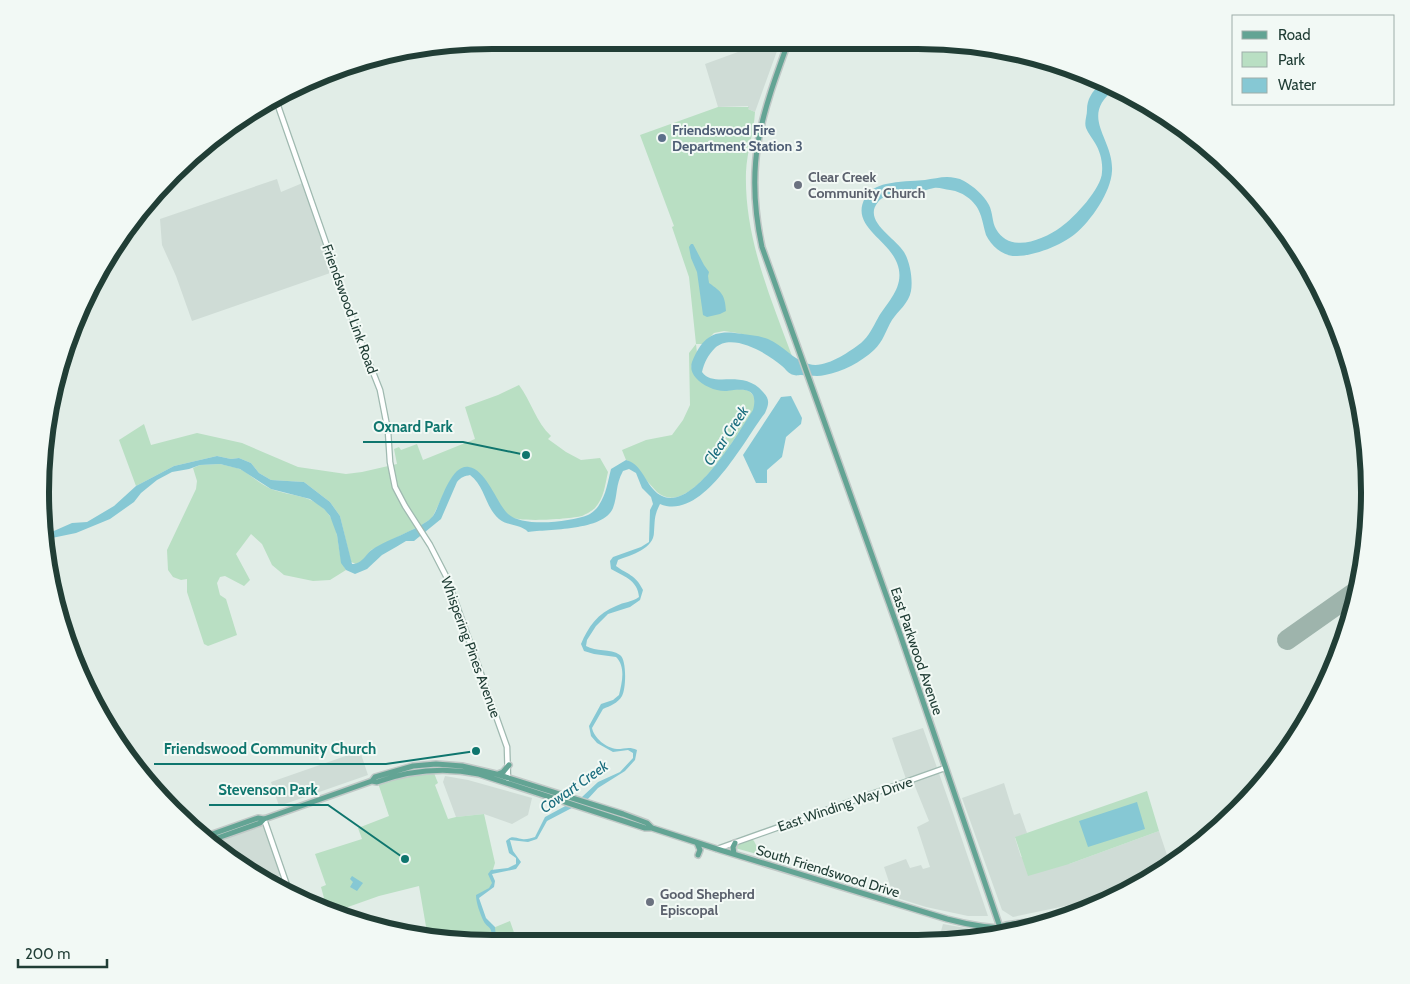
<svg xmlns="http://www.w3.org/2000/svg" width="1410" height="984" viewBox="0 0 1410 984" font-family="Cabin,sans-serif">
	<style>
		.built { fill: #cfdcd6 }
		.green { fill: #b9dfc3 }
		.water { fill: #86c8d4 }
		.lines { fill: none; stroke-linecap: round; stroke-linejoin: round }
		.runway { stroke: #9eb4ac; stroke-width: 20 }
		.secondary-casing { stroke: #9fb9b0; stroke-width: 7 }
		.primary-casing { stroke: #c1c9c7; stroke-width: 8 }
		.secondary { stroke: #fff; stroke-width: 4.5 }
		.primary { stroke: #63a494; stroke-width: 5 }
		.service-dot { fill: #5c6f8a; stroke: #f2f9f5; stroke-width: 2 }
		.worship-dot { fill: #6b7280; stroke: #f2f9f5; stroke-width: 2 }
		.labels { text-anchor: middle; stroke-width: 4; stroke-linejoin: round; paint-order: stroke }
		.service-label { font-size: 14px; font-weight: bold; fill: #4e5e75; stroke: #f2f9f5; text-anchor: start }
		.worship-label { font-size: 14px; font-weight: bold; fill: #5b616d; stroke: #f2f9f5; text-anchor: start }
		.street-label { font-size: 14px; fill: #213e36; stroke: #f2f9f5 }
		.water-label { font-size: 15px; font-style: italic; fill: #186c7d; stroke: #f2f9f5 }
		.rim { fill: none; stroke: #213e36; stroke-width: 6 }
		.leader { fill: none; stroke: #0f766e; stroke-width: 2 }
		.callout-dot { fill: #0f766e; stroke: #f2f9f5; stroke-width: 2 }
		.callout-label { font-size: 15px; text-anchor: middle; font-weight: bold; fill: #0f766e; stroke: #f2f9f5; stroke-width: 4; stroke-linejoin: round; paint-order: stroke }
	</style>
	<rect width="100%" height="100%" fill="#e1ede7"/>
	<path class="built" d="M771 40H781L755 112 748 109V106L718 107 705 64Z
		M277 179 281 192 305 182 336 271 192 321 176 276 162 245 160 219Z
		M923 728 953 813 988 916H968L926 907 894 897 884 867 906 859 910 868 921 865 923 869 930 867 917 827 929 821 914 784 906 779 892 738Z
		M360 751 368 775 279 806 271 782Z
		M445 776 468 780 532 798 528 815 512 824 484 814 456 817 443 782Z
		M1004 783 1014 815 1020 813 1027 833 1015 838 1021 857 1069 864 1159 831 1169 861 1135 885 1065 906 1013 917 1002 910 962 798Z
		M262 824 264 827 282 875 265 881 241 868 210 842Z
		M943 924 994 933 995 936 938 942Z"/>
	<path class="green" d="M718 107H749L748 109 755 112C754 132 747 151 746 172 744 237 770 296 792 356L769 340 737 333 724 331 714 333 703 344H696L697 353 691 367 726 391C742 387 759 388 754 410 738 431 690 521 657 492L629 461 626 460 622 450 646 440 672 435 683 420 690 405 689 353 696 344 689 277 672 227 674 226 640 135Z
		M519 385C531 401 536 422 551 436L548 439 566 452 581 460 600 458 608 472C605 485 604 498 595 508 592 511 586 514 582 516 570 519 517 523 509 516 492 502 490 476 468 467L451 479 432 518 420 526 371 550 362 561 356 564 351 562 340 516 330 502 304 482 271 480 259 473 251 463 239 458 231 459 217 456 174 466 136 486 119 440 144 424 151 445 197 433 242 443 298 467 346 474 362 472 397 464 394 449 399 447 401 450 417 444 423 460 475 439 465 407 498 395Z
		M220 464C227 466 236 467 242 470 252 476 260 484 271 489 292 497 315 494 329 515 341 531 336 554 346 570L330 580 313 581 284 575 272 565 262 544 251 534 236 554 250 580 244 586 225 576 220 577 217 583 220 595 226 599 237 635 208 646 204 644 187 592V579L181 580 173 577 168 570 167 550 196 489 197 481 193 468 200 465Z
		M416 773H434L438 783 435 785 448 819 456 817 484 814 495 863 491 876 494 881 492 886 477 898 485 919 493 928 510 921 518 944H492L428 938 419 886 379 896 331 913 326 912 321 899 324 898 321 887 326 885 315 854 362 839 358 828 389 816 378 783Z
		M1147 791 1159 831 1069 864 1028 876 1015 837Z
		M752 839 754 841 758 849 772 854 771 858 735 848 736 844Z"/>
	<path class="water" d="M1100 84 1115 89C1078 117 1114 138 1112 171 1111 192 1091 221 1075 234 1062 245 1034 256 1017 256 1004 257 992 247 986 235 984 229 983 222 981 216 977 202 964 192 950 190 945 190 939 187 934 188 927 189 919 193 911 194 900 195 886 192 878 202 862 221 896 238 904 252 910 262 913 279 911 291 909 303 898 311 892 320 886 330 883 342 874 350 861 362 842 372 825 375 817 377 809 375 801 375 799 375 796 376 794 375 788 374 786 369 782 366 767 353 732 332 715 348 708 355 704 363 702 372 714 389 742 368 763 392 770 399 769 404 765 413 744 440 703 522 660 504 654 516 655 519 654 532 654 549 631 555 618 560L616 566C628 575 635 574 643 590L640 600 630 607 608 614 596 626 587 640 586 646C596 652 610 648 620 655 627 660 626 689 622 696 618 703 610 706 603 709L592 728C594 738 606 748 617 749 625 749 629 746 637 750L635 760 625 771 598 788 587 800 547 821 537 839 528 842 510 840 513 851 521 862 516 869 492 874 495 881 494 887 479 898 486 918 495 927 496 938 489 944 482 943 491 938C493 925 487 929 483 920 480 913 476 903 476 895L489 888 492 883 488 874 491 870 508 868 516 864V858L509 853 506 841C512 835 514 838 522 839 526 840 531 838 535 837L545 817 582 797 598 782 620 772 633 758V753L628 750 613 752 597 743 591 736 589 726 601 704 613 700 619 695C622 682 626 667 616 657L594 654 584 651 581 644C588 627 598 613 616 606 624 602 632 602 639 597 638 580 623 576 611 569L610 561 613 557 641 547 649 542 650 510 653 504 651 497 642 488 636 473 629 469 623 471C615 486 618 495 613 508 604 531 548 529 528 532 521 524 507 526 499 519 485 507 485 486 470 475 465 476 461 477 457 482L441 519 414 541H406L396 547 382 555 367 569 355 574 346 570 341 563 337 535 330 516 324 509 310 499 271 489 240 469 220 464 200 465 189 469 172 472 157 480 141 493 134 502 110 519 76 533 47 539V534L72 523 87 522 114 506 136 486 174 466 217 456 231 459 239 458 251 463 259 473 271 480 304 482 330 502 340 516 352 564C363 564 365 554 373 549 386 540 425 527 433 516 441 504 450 464 469 467 486 470 496 501 507 513 521 528 570 522 588 515 592 513 597 509 599 505 606 495 608 481 611 469L626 460C644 465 645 486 660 495 692 515 739 431 753 410 759 387 743 389 727 391 717 392 703 386 696 378 692 374 690 368 692 362 703 335 715 329 743 334 751 335 760 336 768 339 783 345 793 360 809 364 825 369 849 352 861 343 869 336 873 327 878 318 888 301 906 286 897 263 888 239 850 226 865 198 869 190 877 186 886 184 899 181 912 181 925 180 932 179 940 177 947 177 952 177 959 178 964 181 974 187 983 194 989 205 993 213 992 222 996 229 1010 254 1043 240 1061 227 1074 218 1102 188 1102 172 1103 162 1100 151 1095 143 1092 138 1088 133 1086 128 1084 122 1087 116 1087 110 1087 99 1092 92 1100 84Z
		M691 244H693L704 265 709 272 708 276 709 283C722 292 725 295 726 311L720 314 707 317 703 315 697 272 691 258 689 247Z
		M791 396 802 418 801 424 786 437 782 457 767 470V483H756L743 455 781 397Z
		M1137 802 1145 829 1088 847 1079 821Z
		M352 876 363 883 357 891 350 887 353 882 350 879Z"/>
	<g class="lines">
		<path class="runway" d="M1287 640 1358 590"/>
		<defs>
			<path id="secondary" d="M276 100 356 329 380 390 388 431 390 462 395 487 405 506 430 545 447 578 507 747 508 780
				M264 819 290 894
				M717 849 945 768"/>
			<path id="primary" d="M789 40C761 117 744 164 762 247L900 634 1003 936
				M498 774 503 772 509 765
				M372 781 375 777 413 766 436 764 462 766 496 774 623 814 647 823 652 828 717 849 947 919C973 926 1001 930 1028 928
				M204 837 258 818 264 819 372 781 377 782C411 770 444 767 479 774L645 828H652
				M209 841 260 823 264 819
				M697 843 700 850 698 855
				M734 854 733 847 735 843
				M1000 927 1006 925 1042 920 1109 900"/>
		</defs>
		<use href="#secondary" class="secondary-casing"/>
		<use href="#primary" class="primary-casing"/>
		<use href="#secondary" class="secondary"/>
		<use href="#primary" class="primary"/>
	</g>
	<circle class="service-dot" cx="662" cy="138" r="5"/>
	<g class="worship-dot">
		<circle cx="798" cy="185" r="5"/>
		<circle cx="650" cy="902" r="5"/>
	</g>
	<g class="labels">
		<g class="service-label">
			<text x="672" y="135">Friendswood Fire<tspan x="672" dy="16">Department Station 3</tspan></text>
		</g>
		<g class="worship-label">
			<text x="808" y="182">Clear Creek<tspan x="808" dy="16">Community Church</tspan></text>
			<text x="660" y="899">Good Shepherd<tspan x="660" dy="16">Episcopal</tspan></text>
		</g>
		<g class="street-label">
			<text transform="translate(350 309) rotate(70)" y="5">Friendswood Link Road</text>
			<text transform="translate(471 647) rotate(70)" y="5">Whispering Pines Avenue</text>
			<text transform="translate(917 651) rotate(71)" y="5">East Parkwood Avenue</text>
			<text transform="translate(845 804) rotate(-19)" y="5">East Winding Way Drive</text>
			<text transform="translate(828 871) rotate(17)" y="5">South Friendswood Drive</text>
		</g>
		<g class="water-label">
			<text transform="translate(726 436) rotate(-56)" y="5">Clear Creek</text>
			<text transform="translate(574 787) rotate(-35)" y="5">Cowart Creek</text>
		</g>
	</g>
	<path d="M0 0H1410V984H0ZM492 49H918A443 443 0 0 1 1361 492V492A443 443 0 0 1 918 935H492A443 443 0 0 1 49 492V492A443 443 0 0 1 492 49Z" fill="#f2f9f5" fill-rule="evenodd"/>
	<path class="rim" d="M492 49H918A443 443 0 0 1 1361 492V492A443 443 0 0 1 918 935H492A443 443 0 0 1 49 492V492A443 443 0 0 1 492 49Z"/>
	<path class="leader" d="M526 455L463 442H363M476 751L386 764H154M405 859L328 805H209"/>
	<g class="callout-dot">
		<circle cx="526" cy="455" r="5"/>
		<circle cx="476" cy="751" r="5"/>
		<circle cx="405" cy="859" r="5"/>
	</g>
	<g class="callout-label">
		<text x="413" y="432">Oxnard Park</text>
		<text x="270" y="754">Friendswood Community Church</text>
		<text x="268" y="795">Stevenson Park</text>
	</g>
	<rect x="1232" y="15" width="162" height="90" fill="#f2f9f5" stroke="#9eaea9"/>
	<rect x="1242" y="31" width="25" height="8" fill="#63a494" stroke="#9eaea9"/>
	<text x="1278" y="40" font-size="15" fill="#213e36">Road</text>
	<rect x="1242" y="52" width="25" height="15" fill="#b9dfc3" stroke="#9eaea9"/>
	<text x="1278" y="65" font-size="15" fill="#213e36">Park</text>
	<rect x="1242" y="78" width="25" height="15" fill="#86c8d4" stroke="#9eaea9"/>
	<text x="1278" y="90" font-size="15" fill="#213e36">Water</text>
	<path d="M18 959v8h89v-8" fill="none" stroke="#213e36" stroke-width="2.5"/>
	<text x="25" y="959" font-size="15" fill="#213e36" stroke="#f2f9f5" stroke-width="4" paint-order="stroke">200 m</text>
</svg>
